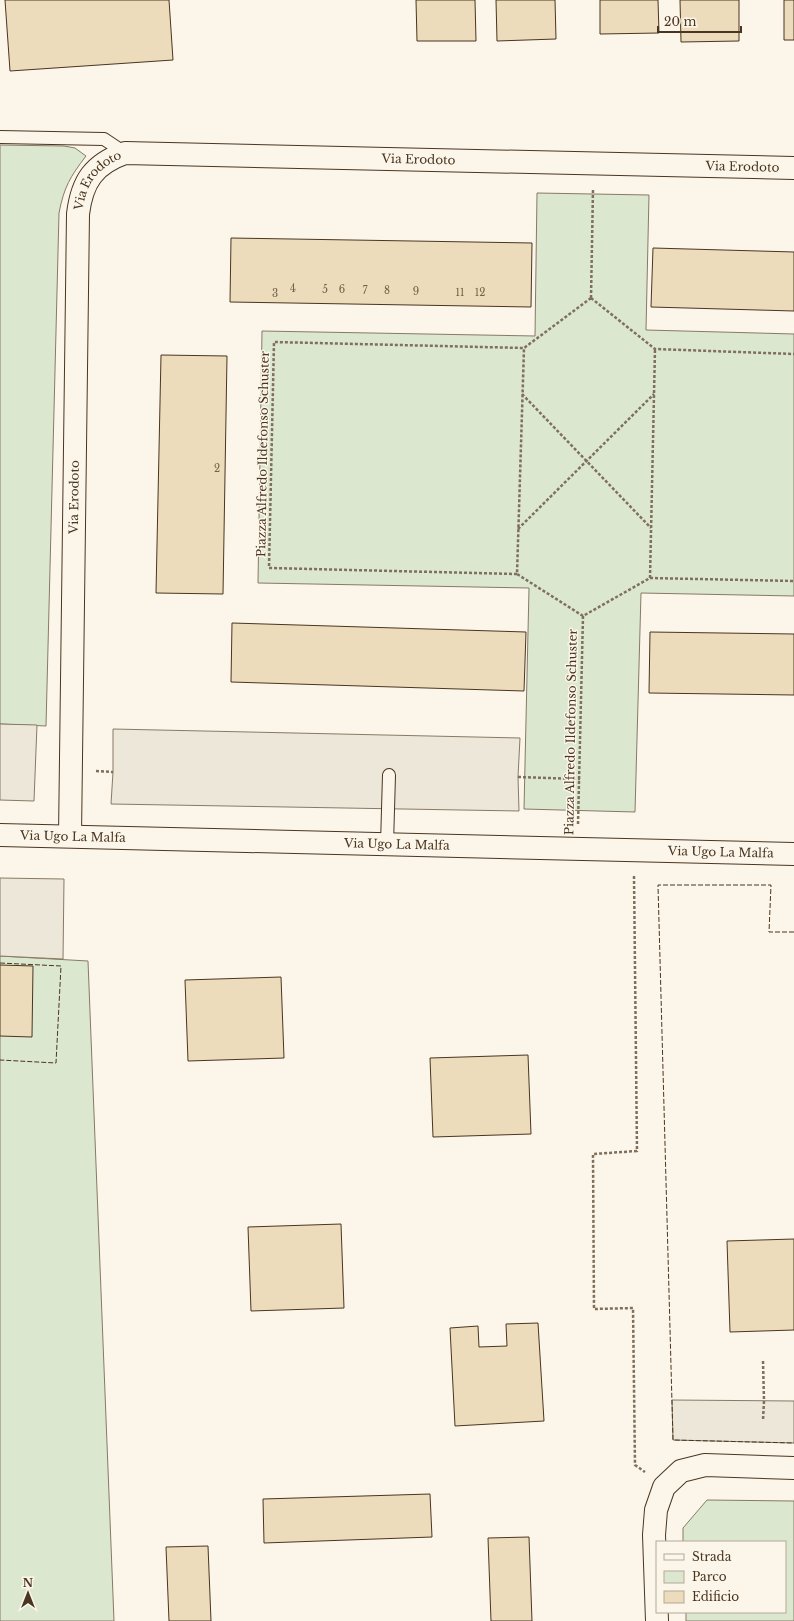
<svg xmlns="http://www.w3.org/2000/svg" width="794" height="1621" viewBox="0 0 794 1621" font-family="'Libre Baskerville',serif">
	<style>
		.green { fill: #dce7d0; stroke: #887966 }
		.parking { fill: #ede7d9; stroke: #887966 }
		.building { fill: #ecdcbc; stroke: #4a3520 }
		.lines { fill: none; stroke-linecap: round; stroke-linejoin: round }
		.service-casing { stroke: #4a3520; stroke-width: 14 }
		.minor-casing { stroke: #4a3520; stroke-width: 24 }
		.path { stroke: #7f6f5c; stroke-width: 2.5; stroke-dasharray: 3 2; stroke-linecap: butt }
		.service { stroke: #fbf6e9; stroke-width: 12 }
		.minor { stroke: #fbf6e9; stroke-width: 22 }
		.fence { stroke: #4a3520; stroke-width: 1; stroke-dasharray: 5 2; stroke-linecap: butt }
		.labels { text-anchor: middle; stroke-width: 3; stroke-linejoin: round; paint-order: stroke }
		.number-label { font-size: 10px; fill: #725f47 }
		.street-label { font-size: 12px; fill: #4a3520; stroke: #fbf6e9 }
	</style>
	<rect width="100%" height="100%" fill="#fbf6e9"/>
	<path class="green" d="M0 145 64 146 75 148 86 156C70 177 64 187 59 213L46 726 0 724Z
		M537 193 649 195 646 330 794 334V596L641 593 635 812 524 809 529 588 258 583 262 331 535 336Z
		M0 956 88 961 114 1621H0Z
		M707 1500 794 1501V1621H686V1612H785V1542H683V1528Z"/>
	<path class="parking" d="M0 724 37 725 34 801 0 800Z
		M113 729 520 738 518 777 519 811 111 804 113 772Z
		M0 878 64 879 63 959 0 956Z
		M672 1400 794 1401V1443L673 1440Z"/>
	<path class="building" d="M5 0H169L173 60 10 71Z
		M416 0H475L476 41H417Z
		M496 0H555L556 39 497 41Z
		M600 0H658L659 33 600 34Z
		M680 0H739V41L681 42Z
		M784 0H794V40H784Z
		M231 238 532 243 531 307 230 302Z
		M653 248 794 252V311L651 307Z
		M161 355 227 356 223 594 156 593Z
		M232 623 526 632 524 691 231 682Z
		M650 632 794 634V695L649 693Z
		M0 965 33 966 32 1037 0 1036Z
		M281 977 284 1058 188 1061 185 980Z
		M528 1055 531 1134 433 1137 430 1058Z
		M341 1224 344 1308 251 1311 248 1227Z
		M794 1239V1330L730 1332 727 1241Z
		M538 1323 544 1421 455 1426 450 1328 478 1326 479 1347 507 1346 506 1324Z
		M430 1494 432 1537 264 1543 263 1499Z
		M529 1537 532 1621H491L488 1538Z
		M208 1546 211 1621H169L166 1547Z"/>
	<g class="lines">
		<defs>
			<path id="service" d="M0 137 104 139 125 153
				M387 844 389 775"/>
			<g id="minor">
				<path id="s1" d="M0 835 794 854"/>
				<path id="s2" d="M70 836 78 214C82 181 94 164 125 153L794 168"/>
				<path d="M657 1621 654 1535 656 1510 664 1487 681 1471 705 1465 794 1468"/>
			</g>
		</defs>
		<use href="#service" class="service-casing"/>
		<use href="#minor" class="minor-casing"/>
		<path class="path" d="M591 298 524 348 517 574 583 616 650 578 794 581
			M591 298 655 349 794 354
			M591 298 593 189
			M522 394 651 528
			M518 529 654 394
			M517 574 269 568 274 342 524 348
			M650 578 655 349
			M96 771 113 772
			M518 777 580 779
			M578 824 583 616
			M634 876 637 1151 593 1154 594 1309 633 1308 635 1465 645 1472
			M763 1361 764 1401 763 1420"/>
		<use href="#service" class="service"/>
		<use href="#minor" class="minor"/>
		<path class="fence" d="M794 932H769L771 885H658L673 1440 794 1443
			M0 963 61 966 56 1063 0 1060"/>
	</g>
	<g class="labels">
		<g class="number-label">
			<text x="293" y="292">4</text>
			<text x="325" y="293">5</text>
			<text x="342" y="293">6</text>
			<text x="365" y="294">7</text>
			<text x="387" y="294">8</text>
			<text x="416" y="295">9</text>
			<text x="460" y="296">11</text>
			<text x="480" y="296">12</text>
			<text x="275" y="297">3</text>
			<text x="217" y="472">2</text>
		</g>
		<g class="street-label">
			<text dy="4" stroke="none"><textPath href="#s2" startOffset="998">Via Erodoto</textPath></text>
			<text dy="4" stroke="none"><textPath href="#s2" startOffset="1322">Via Erodoto</textPath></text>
			<text dy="4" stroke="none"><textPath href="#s2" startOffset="663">Via Erodoto</textPath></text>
			<text transform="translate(263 454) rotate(-89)" y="4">Piazza Alfredo Ildefonso Schuster</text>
			<text dy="4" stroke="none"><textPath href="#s2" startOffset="339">Via Erodoto</textPath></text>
			<text transform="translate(571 732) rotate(-89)" y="4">Piazza Alfredo Ildefonso Schuster</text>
			<text dy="4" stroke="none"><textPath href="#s1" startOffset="73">Via Ugo La Malfa</textPath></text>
			<text dy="4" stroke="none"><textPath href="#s1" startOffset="397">Via Ugo La Malfa</textPath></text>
			<text dy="4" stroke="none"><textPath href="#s1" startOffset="721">Via Ugo La Malfa</textPath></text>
		</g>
	</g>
	<rect x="656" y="1541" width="130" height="72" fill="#fbf6e9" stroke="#b4a999"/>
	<rect x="664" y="1554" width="20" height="6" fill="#fbf6e9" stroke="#b4a999"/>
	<text x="692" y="1561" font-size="12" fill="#4a3520">Strada</text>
	<rect x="664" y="1571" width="20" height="12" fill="#dce7d0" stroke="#b4a999"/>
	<text x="692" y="1581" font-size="12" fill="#4a3520">Parco</text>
	<rect x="664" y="1591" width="20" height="12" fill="#ecdcbc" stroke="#b4a999"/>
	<text x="692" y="1601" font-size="12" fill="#4a3520">Edificio</text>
	<g transform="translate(28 1593)" stroke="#fbf6e9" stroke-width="3" paint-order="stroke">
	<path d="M0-3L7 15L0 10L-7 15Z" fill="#4a3520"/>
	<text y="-6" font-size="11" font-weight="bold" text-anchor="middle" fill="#4a3520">N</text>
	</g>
	<path d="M658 26v6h83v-6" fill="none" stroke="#4a3520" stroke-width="2"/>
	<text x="664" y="26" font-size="12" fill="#4a3520" stroke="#fbf6e9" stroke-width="3" paint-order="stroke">20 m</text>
</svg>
